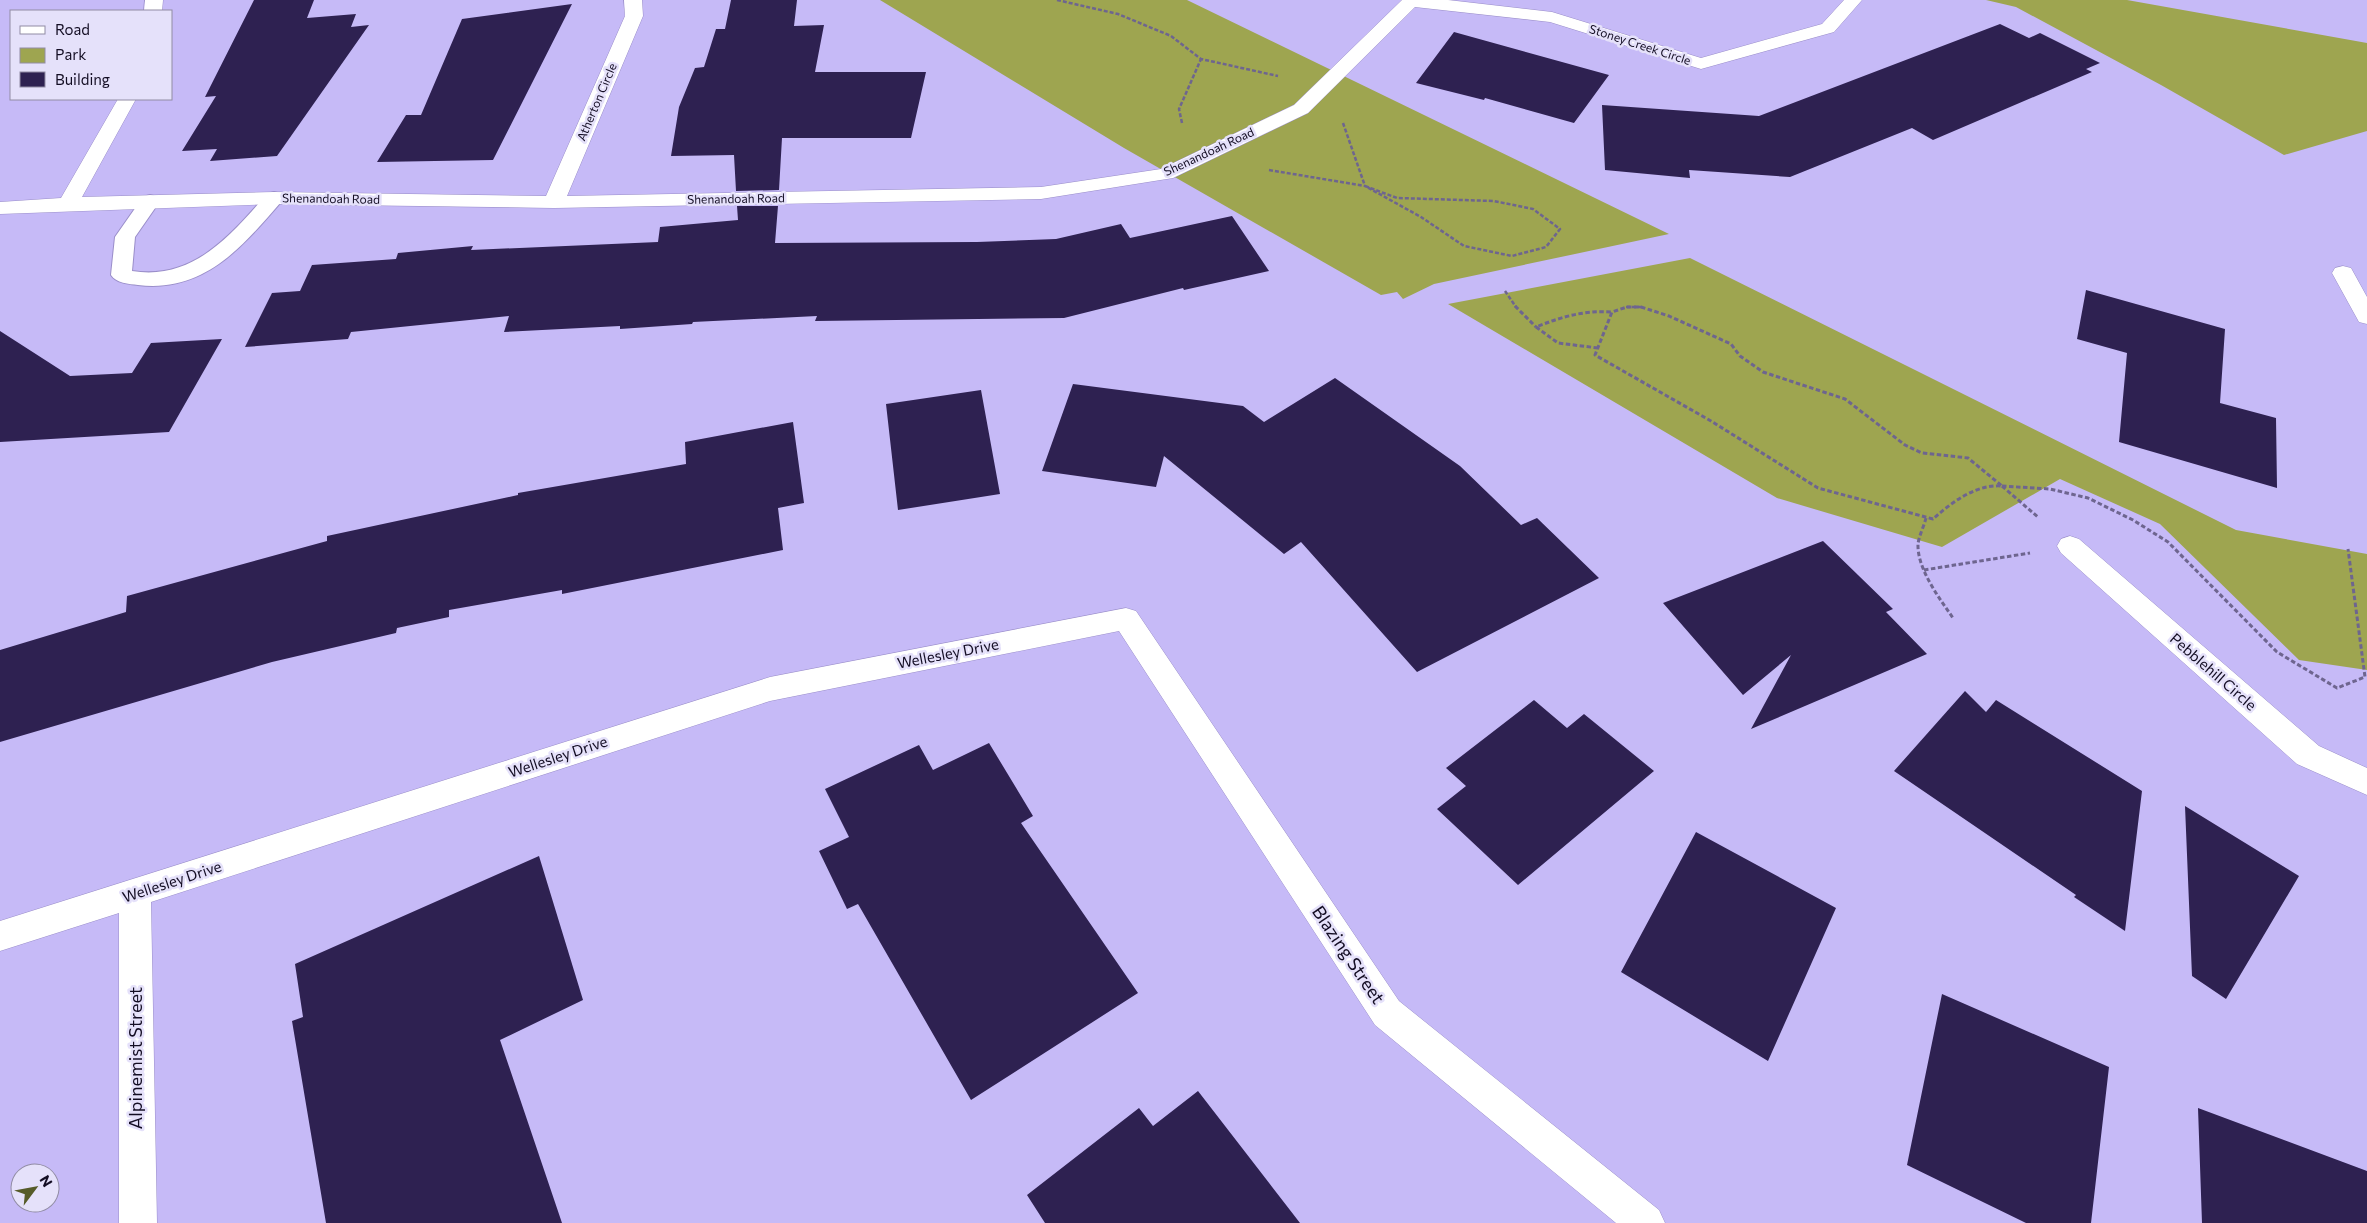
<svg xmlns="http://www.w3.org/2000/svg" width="2367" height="1223" viewBox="0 0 2367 1223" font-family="Commissioner,sans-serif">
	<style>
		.green { fill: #9ea550 }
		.building { fill: #2e2151 }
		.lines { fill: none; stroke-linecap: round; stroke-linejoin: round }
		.lane-casing { stroke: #9a8ec9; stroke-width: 2 }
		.street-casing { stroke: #9a8ec9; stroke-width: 1 }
		.path-far1 { stroke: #6e658f; stroke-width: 2.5; stroke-dasharray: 4 2; stroke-linecap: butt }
		.path { stroke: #6e658f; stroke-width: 3; stroke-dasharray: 4.5 2.5; stroke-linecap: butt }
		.lane { fill: #fff; fill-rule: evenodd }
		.street { fill: #fff; fill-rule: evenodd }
		.labels { text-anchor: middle; stroke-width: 5; stroke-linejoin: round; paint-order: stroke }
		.far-street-label { font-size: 12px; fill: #130d23; stroke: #e5e1fa }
		.street-label { font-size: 15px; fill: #130d23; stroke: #e5e1fa }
		.near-street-label { font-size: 18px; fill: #130d23; stroke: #e5e1fa }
	</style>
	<rect width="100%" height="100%" fill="#c6baf7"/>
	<path class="green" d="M880 0H1187L1669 234 1434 284 1403 299 1397 292 1381 295 1124 148Z
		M1986 0H2127L2367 43V131L2284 155 2161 85 2016 7Z
		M1690 258 2236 530 2367 554V670L2299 660 2160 524 2060 479 1942 547 1777 498 1448 304Z"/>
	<path class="building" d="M254 0H314L307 18 356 14 351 27 369 25 277 156 210 161 217 149 182 151 216 96 205 97Z
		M731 0H797L794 26 824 25 815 72H926L911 138H782L779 190 736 191 734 155 671 156 679 107 695 68 704 67 716 29H725Z
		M572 4 493 160 377 162 406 115H421L462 19Z
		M2000 24 2029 38 2040 33 2100 63 2086 69 2092 72 1933 140 1912 128 1790 177 1689 170 1690 178 1605 170 1602 105 1759 116Z
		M1454 32 1609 75 1574 123 1485 98 1484 100 1416 83Z
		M737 206H778L775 243 977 242 1056 239 1121 224 1130 238 1232 216 1269 271 1184 290 1183 288 1064 318 815 321 817 316 693 322 692 324 620 329V326L504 332 509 316 351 332 348 339 245 347 272 293 300 291 312 265 396 259 398 253 473 246 471 250 658 242 660 227 738 220Z
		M2086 290 2225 329 2220 403 2276 418 2277 488 2119 442 2127 353 2077 339Z
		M0 331 70 376 132 373 151 343 222 339 169 432 0 442Z
		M1335 378 1460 466 1521 525 1537 518 1599 578 1417 672 1301 542 1284 554 1164 456 1156 487 1042 471 1073 384 1243 406 1264 422Z
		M981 390 1000 494 898 510 886 404Z
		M793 422 804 503 778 508 783 550 562 594V590L449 610V617L397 628 396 633 272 662 0 742V650L126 612 127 596 327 541V536L518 495V493L686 464 685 442Z
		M1823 541 1893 609 1886 612 1927 654 1751 729 1791 655 1743 695 1663 603Z
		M1965 691 1986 712 1996 700 2142 791 2125 931 2074 897 2076 895 1894 771Z
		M1534 700 1567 728 1584 714 1654 771 1518 885 1437 809 1466 786 1446 768Z
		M989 743 1033 816 1021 823 1138 993 971 1100 858 904 847 909 819 851 849 837 825 789 919 745 933 770Z
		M2185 806 2299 876 2226 999 2192 976Z
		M1696 832 1836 908 1768 1061 1621 972Z
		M539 856 583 1000 500 1040 562 1223H326L292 1021 303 1017 295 964Z
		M1942 994 2109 1067 2091 1223H2026L1907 1165Z
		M1198 1091 1300 1223H1045L1027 1195 1139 1108 1153 1126Z
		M2198 1108 2367 1171V1223H2202Z"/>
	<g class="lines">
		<defs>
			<path id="lane" d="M274 192 281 194 284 198 281 202C242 247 204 293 138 285 129 284 116 283 111 275L115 237 143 197 150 195 157 197 160 201 135 237 132 271C193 281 231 235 267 194Z"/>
			<path id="street" d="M145 0H163L162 11H144Z
				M624 0H642L643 16 567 196 1041 187 1161 169 1294 105 1402 0H1448L1552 12 1701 58 1822 24 1844 0H1862L1834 32 1701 69 1550 22 1415 7 1308 113 1173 178 1041 199 554 208 274 204 0 214V202L61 198 118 99H136L82 197 274 192 546 196 625 16Z
				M2343 266 2351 268 2367 297V324L2359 322 2332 273 2335 268Z
				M2070 536 2079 539 2319 746 2367 768V795L2297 764 2061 553 2057 546 2061 539Z
				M1126 608 1136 611 1399 1001 1659 1210 1665 1223H1616L1375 1025 1119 631 770 701 151 902 157 1223H119V913L0 951V921L770 677Z"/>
		</defs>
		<use href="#lane" class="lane-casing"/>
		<use href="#street" class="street-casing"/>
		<path class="path-far1" d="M1057 0 1118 14 1171 36 1201 59 1278 76
			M1182 123 1179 109 1201 59
			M1343 123 1365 186
			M1269 170 1365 186
			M1365 186 1397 198 1494 201 1533 209 1560 229 1546 247 1512 256 1464 246 1421 217Z
			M1505 291 1516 307
			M1626 307H1642"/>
		<path class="path" d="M1515 306 1536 327
			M1627 307H1641L1669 316 1731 344 1740 356 1763 372 1845 399 1905 445 1922 453 1968 458 2002 486C1976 484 1952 502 1933 519L1818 488 1711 421 1595 355 1612 312Z
			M1598 348 1558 343 1536 327C1561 317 1584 310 1612 312
			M2002 486 2050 489 2088 498 2133 520 2168 542 2277 652 2337 688 2365 677 2348 549
			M2002 486 2039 518
			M1926 518C1924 526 1919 536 1918 544 1917 569 1940 599 1953 618
			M1924 570 2030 553"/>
		<use href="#lane" class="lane"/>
		<use href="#street" class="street"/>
	</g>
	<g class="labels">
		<g class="far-street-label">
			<text transform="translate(1640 45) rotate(18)" y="4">Stoney Creek Circle</text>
			<text transform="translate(597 102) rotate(-67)" y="4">Atherton Circle</text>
			<text transform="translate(1209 152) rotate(-25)" y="4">Shenandoah Road</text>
			<text transform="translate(331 199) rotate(1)" y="4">Shenandoah Road</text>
			<text transform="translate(736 199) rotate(-1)" y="4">Shenandoah Road</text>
		</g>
		<g class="street-label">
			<text transform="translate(948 654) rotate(-11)" y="5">Wellesley Drive</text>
			<text transform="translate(2213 672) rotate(41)" y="5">Pebblehill Circle</text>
			<text transform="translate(558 757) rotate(-18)" y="5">Wellesley Drive</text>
			<text transform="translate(172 882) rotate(-18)" y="5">Wellesley Drive</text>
		</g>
		<g class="near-street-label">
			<text transform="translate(1348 955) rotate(56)" y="6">Blazing Street</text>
			<text transform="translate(136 1058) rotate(-90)" y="6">Alpinemist Street</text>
		</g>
	</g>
	<rect x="10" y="10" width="162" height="90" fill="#e5e1fa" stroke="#918ca4"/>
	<rect x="20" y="26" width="25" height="8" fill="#ffffff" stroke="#918ca4"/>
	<text x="55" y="35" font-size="15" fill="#130d23">Road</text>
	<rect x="20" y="48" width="25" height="15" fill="#9ea550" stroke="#918ca4"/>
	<text x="55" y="60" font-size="15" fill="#130d23">Park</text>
	<rect x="20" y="72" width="25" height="15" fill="#2e2151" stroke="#918ca4"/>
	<text x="55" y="85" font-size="15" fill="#130d23">Building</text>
	<g transform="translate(35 1188) rotate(58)"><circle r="24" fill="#e5e1fa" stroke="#918ca4"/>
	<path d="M0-4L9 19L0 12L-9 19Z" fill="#565b29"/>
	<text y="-8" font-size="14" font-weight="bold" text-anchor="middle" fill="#130d23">N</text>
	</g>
</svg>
